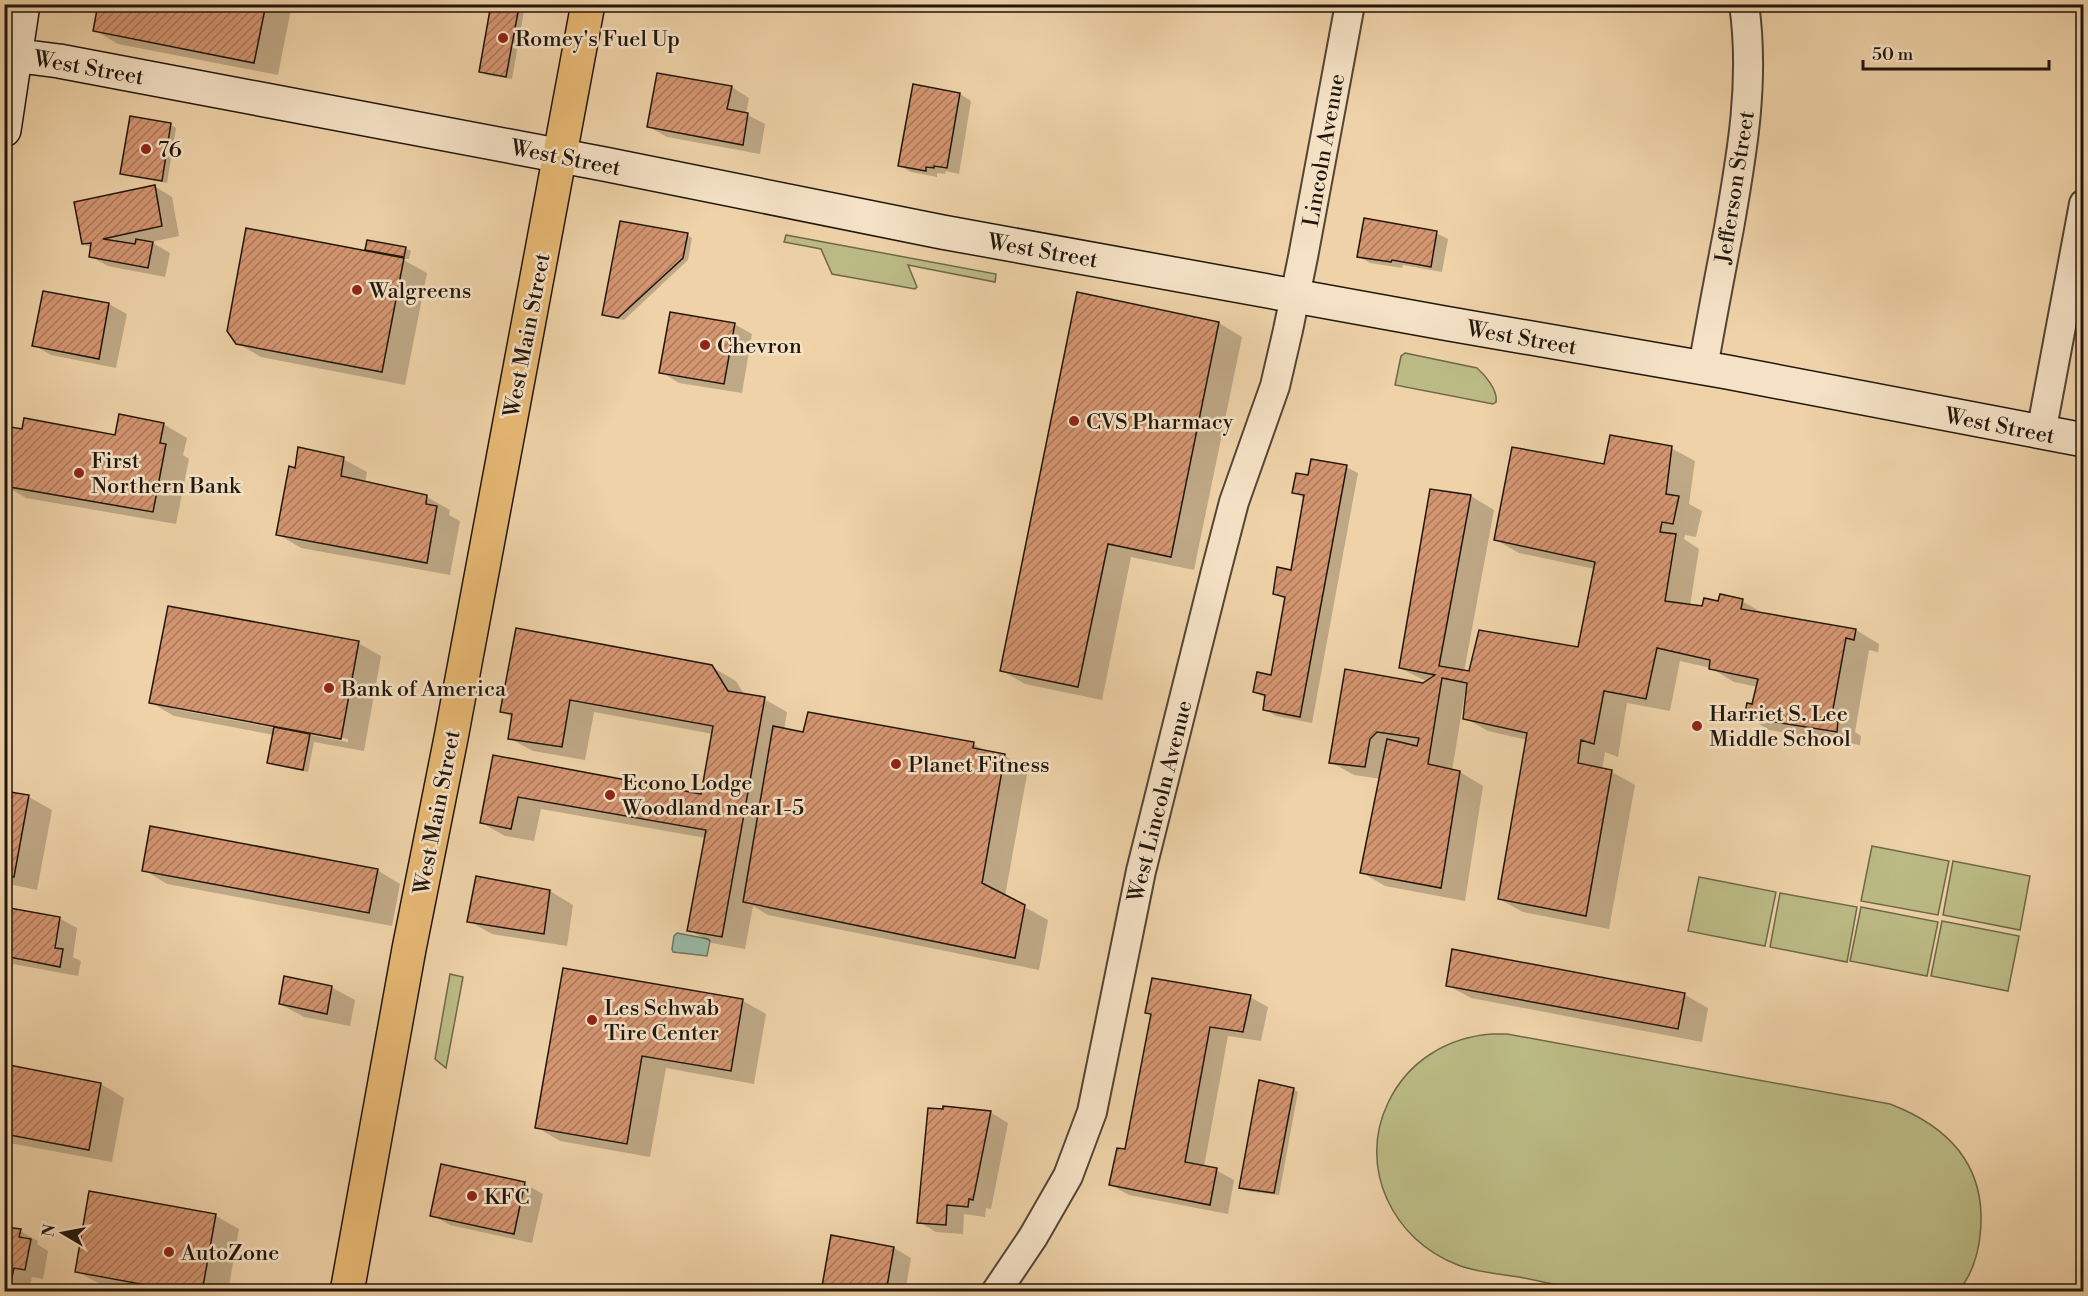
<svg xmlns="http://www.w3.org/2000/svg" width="2088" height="1296" viewBox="0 0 2088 1296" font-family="'Libre Bodoni',serif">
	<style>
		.grass { fill: #bcbb85; stroke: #6e6849; stroke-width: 1.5 }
		.water { fill: #9ab8a5; stroke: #697768; stroke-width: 1.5 }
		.shadow { fill: #0003; fill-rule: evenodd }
		.building { fill: url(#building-hatch); stroke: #20160d; stroke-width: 1.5 }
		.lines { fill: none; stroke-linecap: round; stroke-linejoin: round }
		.street-casing { stroke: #544534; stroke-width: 32 }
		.secondary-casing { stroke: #20160d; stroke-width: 36 }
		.primary-casing { stroke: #20160d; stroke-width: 36 }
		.street { stroke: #f5e2c6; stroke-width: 28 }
		.secondary { stroke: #f5e2c6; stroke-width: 33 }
		.primary { stroke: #e8b974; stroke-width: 33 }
		.poi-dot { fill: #8f2418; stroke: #f5e2c6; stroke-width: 2 }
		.labels { text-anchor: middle; stroke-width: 5; stroke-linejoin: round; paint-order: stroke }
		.poi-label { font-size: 22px; fill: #20160d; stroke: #f5e2c6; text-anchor: start }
		.street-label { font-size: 22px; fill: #20160d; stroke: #f5e2c6 }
	</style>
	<defs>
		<pattern id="building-hatch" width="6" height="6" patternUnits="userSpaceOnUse" patternTransform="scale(1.5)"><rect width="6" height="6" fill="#d49571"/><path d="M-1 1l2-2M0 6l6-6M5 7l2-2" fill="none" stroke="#ac795b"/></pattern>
	</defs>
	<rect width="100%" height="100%" fill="#efd2a8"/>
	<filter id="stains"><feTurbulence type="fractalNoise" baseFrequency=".00333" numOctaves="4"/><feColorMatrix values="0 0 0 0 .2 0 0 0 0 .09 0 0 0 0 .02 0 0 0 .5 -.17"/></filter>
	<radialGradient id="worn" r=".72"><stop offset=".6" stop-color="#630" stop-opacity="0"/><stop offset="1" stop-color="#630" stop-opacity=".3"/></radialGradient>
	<path class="grass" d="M786 235 996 274 995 282 908 265 917 287 915 289 832 274 821 249 784 242Z
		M1405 353 1477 368C1485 375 1498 390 1496 402L1493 404 1395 385 1401 356Z
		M1872 846 1949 861 1938 915 1861 901Z
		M1953 861 2030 876 2020 930 1943 915Z
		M1699 877 1776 892 1765 946 1688 931Z
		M1780 893 1857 907 1847 962 1770 947Z
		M1861 907 1938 922 1927 976 1850 961Z
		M1942 921 2019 936 2008 991 1931 976Z
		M450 974 463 977 446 1068 435 1059Z
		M1492 1034H1507L1890 1104C1950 1127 1988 1168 1980 1236 1978 1255 1971 1277 1958 1291 1876 1292 1795 1292 1713 1292 1688 1292 1662 1292 1636 1292 1623 1292 1609 1293 1596 1291 1572 1289 1548 1283 1524 1278 1503 1274 1478 1273 1458 1265 1393 1241 1357 1167 1388 1103 1407 1062 1447 1037 1492 1034Z"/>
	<path class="water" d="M677 933 708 939 710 941 707 956 673 952 672 949 674 936Z"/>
	<path class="shadow" d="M99 4H292L278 75 118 44 94 30Z
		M479 4H512L511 7 524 11 512 79 486 75 480 71 493 7Z
		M658 75 732 87 749 98 746 114 765 124 760 154 667 137 649 127Z
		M960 94 971 101 959 174 946 171 945 174 937 173V177L911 172 900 166Z
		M131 118 171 125 176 128 167 183 126 176 121 173Z
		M154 186 172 197 179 236 151 242 170 253 165 277 108 266 90 256 92 248 84 244Z
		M1436 233 1448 239 1442 272 1403 265 1402 268 1370 263 1358 256Z
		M687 235 692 238 688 260 624 320 609 317 603 314Z
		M405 248 411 251 409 259H402L427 273 405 385 261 357 237 343 373 253 367 250Z
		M44 293 109 304 127 314 116 368 51 355 34 345Z
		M1078 294 1219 323 1242 337 1194 570 1131 557 1102 700 1025 684 1001 670Z
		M734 324 752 334 742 393 679 383 661 372Z
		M163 424 187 438 183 455 189 459 176 524 26 498 4 485 116 437Z
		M1671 448 1695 461 1689 504 1702 511 1696 537 1685 535 1684 539 1699 549 1690 606 1703 608 1719 603 1742 601 1766 615 1856 630 1879 644 1878 652 1869 650 1855 732 1861 736 1860 745 1769 730 1746 716 1754 706 1758 687 1734 682 1711 668 1680 661 1670 711 1627 703 1618 757 1605 752 1602 770 1612 772 1635 785 1609 929 1523 912 1499 899 1527 740 1488 731 1465 718 1468 686H1466L1452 771 1460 772 1483 786 1465 901 1385 886 1361 872 1381 779 1354 775 1331 762 1428 682 1400 668 1431 490 1471 496 1494 510 1464 672 1470 673 1579 649 1595 569 1519 553 1496 540 1606 465Z
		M343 459 367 472 365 483 427 497 450 510 449 515 460 521 450 575 301 548 278 534 297 469Z
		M1346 467 1358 473 1312 723 1276 716 1264 709 1266 698 1254 692 1272 677 1286 600 1274 593 1292 571 1305 499 1294 492 1309 477Z
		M358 643 381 656 364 751 314 742 308 772 274 765 269 762 274 735 174 716 150 702ZM174 706 348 739V742L174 709Z
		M712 667 736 681 745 696 764 699 787 712 784 730 804 734 973 744 989 753 1005 756 1028 769 1005 896 1048 920 1039 970 768 915 753 906 745 949 712 943 689 930 706 838 541 809 534 841 505 836 482 823 494 757 703 796 713 734 594 712 585 760 533 751 509 738 513 718 501 711Z
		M4 792 29 797 52 810 37 890 4 883Z
		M144 870H377L400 884 392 926 167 884Z
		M550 891 573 905 567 946 492 934 469 921Z
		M4 909 59 918 77 928 73 957 81 961 78 976 13 964 11 977 4 976Z
		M564 969 743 1001 766 1014 754 1084 666 1068 650 1157 560 1141 536 1127Z
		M1447 985 1685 995 1708 1008 1702 1042 1471 998Z
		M331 987 355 1000 350 1026 304 1017 280 1004Z
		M1250 997 1268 1007 1261 1041 1228 1036 1204 1167 1216 1170 1234 1180 1228 1214 1129 1195 1111 1185 1126 1151 1152 1016 1146 1012Z
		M4 1066 101 1084 124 1098 112 1162 4 1142Z
		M1293 1089 1298 1092 1279 1195 1246 1191 1241 1187Z
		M990 1112 1008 1123 991 1209 986 1208 985 1217 964 1214 963 1234 936 1232 919 1222Z
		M442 1166 525 1184 543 1194 532 1243 450 1225 432 1215Z
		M216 1216 239 1229 228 1292H138L100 1284 76 1271Z
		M4 1228 20 1231 38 1241 37 1244 48 1251 43 1279 32 1277 29 1291 4 1286Z
		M832 1237 894 1248 911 1258 905 1292H822Z"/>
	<path class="building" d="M98 4H266L254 63 93 31Z
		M491 4 519 7 506 77 479 72Z
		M657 73 732 86 727 109 748 113 743 145 647 127Z
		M913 84 960 93 947 168 934 166V168L926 167V171L898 166Z
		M130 116 171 123 162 181 120 174Z
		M155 185 162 226 103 239 135 244 136 239 153 242 148 268 89 257 91 243 82 244 74 202Z
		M1364 218 1437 231 1431 267 1392 260 1391 262 1357 257Z
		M620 221 688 233 683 258 618 318 602 315Z
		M246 228 404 258 382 372 236 344 227 331Z
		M367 240 406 247 404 257 365 250Z
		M43 291 109 303 99 359 32 346Z
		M1077 292 1219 322 1171 557 1108 544 1078 687 1000 671Z
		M670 312 735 323 724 384 659 373Z
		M119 414 164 423 160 443 166 444 153 512 4 486V465L11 427 22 429 24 418 115 435Z
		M1610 435 1672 446 1666 494 1679 496 1673 524 1662 522 1660 532 1676 534 1665 601 1702 606 1704 598 1718 601 1720 594 1743 599 1741 609 1856 629 1854 640 1846 638 1831 720 1838 721 1837 732 1744 717 1747 703 1752 704 1758 679 1709 669 1710 660 1657 648 1646 699 1604 691 1594 744 1581 740 1578 763 1612 770 1586 916 1498 899 1527 733 1463 719 1467 683 1442 678 1428 764 1460 771 1441 888 1360 873 1387 739 1417 746 1419 738 1377 732 1370 739 1365 767 1329 763 1345 669 1423 683 1435 675 1399 668 1430 489 1471 495 1439 666 1469 671 1479 630 1578 647 1595 562 1494 540 1512 447 1604 464Z
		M298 447 344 457 341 476 427 495 426 504 437 506 427 563 276 535 289 466 295 468Z
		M1311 459 1347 465 1300 717 1263 710 1265 695 1253 692 1257 672 1271 675 1285 597 1273 594 1277 567 1291 570 1304 495 1292 493 1296 473 1308 475Z
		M168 606 359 641 341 739 149 703Z
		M516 628 712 665 728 691 765 697 722 937 687 931 706 830 518 797 511 829 480 823 493 755 701 794 713 726 570 700 562 747 508 739 512 714 500 712Z
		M808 712 974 742 973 748 1005 754 982 883 1025 905 1015 958 743 902 773 726 803 732Z
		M274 727 310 734 303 770 267 763Z
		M4 791 29 795 14 877 4 876Z
		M150 826 378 869 369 913 142 871Z
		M476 876 550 890 544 934 467 922Z
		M4 907 60 917 55 948 63 949 60 967 4 956Z
		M1452 949 1685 993 1678 1029 1446 986Z
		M563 968 743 999 731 1071 642 1056 627 1144 535 1128Z
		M284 976 332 986 327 1014 279 1004Z
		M1152 978 1251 995 1243 1032 1210 1027 1185 1162 1217 1168 1210 1205 1109 1185 1117 1148 1125 1149 1151 1014 1145 1013Z
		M4 1064 101 1083 89 1150 4 1134Z
		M1259 1080 1294 1088 1274 1193 1239 1188Z
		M943 1106 991 1111 973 1200 969 1199 968 1207 947 1205 946 1225 917 1223 928 1108 943 1109Z
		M441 1164 525 1182 514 1234 430 1216Z
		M89 1191 216 1214 202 1292H184L75 1272Z
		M4 1227 21 1229 19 1237 31 1239 25 1270 14 1268 11 1282 4 1281Z
		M831 1235 894 1247 886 1292H821Z"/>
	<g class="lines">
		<defs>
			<path id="street" d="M1703 368C1711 321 1720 275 1729 228 1742 154 1755 80 1744 4
				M2041 433 2084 204
				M996 1292 1033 1237 1068 1176 1092 1112 1141 871 1215 575 1234 502 1275 386 1288 330 1303 257 1350 4"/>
			<path id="secondary" d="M4 54 59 61 604 164 942 232 1444 323 1727 372 2084 440
				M4 130 23 4"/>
			<path id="primary" d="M347 1292 409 949 451 738 588 4"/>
		</defs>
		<use href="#street" class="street-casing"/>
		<use href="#secondary" class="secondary-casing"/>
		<use href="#primary" class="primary-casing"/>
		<use href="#street" class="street"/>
		<use href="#secondary" class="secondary"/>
		<use href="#primary" class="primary"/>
	</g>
	<g class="poi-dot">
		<circle cx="503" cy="38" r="6"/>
		<circle cx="146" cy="149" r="6"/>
		<circle cx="357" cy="290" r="6"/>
		<circle cx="705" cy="345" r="6"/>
		<circle cx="1074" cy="421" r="6"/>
		<circle cx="79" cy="473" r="6"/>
		<circle cx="329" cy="688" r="6"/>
		<circle cx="1697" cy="726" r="6"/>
		<circle cx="896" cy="764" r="6"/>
		<circle cx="610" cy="795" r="6"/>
		<circle cx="592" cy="1020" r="6"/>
		<circle cx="472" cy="1196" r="6"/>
		<circle cx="169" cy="1252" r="6"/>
	</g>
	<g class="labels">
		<g class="poi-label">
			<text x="515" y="46">Romey's Fuel Up</text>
			<text x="158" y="157">76</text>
			<text x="369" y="298">Walgreens</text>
			<text x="717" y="353">Chevron</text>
			<text x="1086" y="429">CVS Pharmacy</text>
			<text x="91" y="468">First<tspan x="91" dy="25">Northern Bank</tspan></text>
			<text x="341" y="696">Bank of America</text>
			<text x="1709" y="721">Harriet S. Lee<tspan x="1709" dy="25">Middle School</tspan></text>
			<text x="908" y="772">Planet Fitness</text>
			<text x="622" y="790">Econo Lodge<tspan x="622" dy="25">Woodland near I-5</tspan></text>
			<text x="604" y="1015">Les Schwab<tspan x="604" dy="25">Tire Center</tspan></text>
			<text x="484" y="1204">KFC</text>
			<text x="181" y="1260">AutoZone</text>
		</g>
		<g class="street-label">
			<text transform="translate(89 67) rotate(10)" y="8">West Street</text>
			<text transform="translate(1323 150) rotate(-80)" y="8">Lincoln Avenue</text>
			<text transform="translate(566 157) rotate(11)" y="8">West Street</text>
			<text transform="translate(1734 187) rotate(-81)" y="8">Jefferson Street</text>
			<text transform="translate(1043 250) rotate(10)" y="8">West Street</text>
			<text transform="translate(526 335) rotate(-79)" y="8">West Main Street</text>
			<text transform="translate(1522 337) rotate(10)" y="8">West Street</text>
			<text transform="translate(2000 425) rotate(11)" y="8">West Street</text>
			<text transform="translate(1159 801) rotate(-76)" y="8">West Lincoln Avenue</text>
			<text transform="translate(436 812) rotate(-79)" y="8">West Main Street</text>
		</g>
	</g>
	<rect width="2088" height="1296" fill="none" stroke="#efd2a8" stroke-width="24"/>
	<rect x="6" y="6" width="2076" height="1284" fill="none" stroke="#20160d" stroke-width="3"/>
	<rect x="12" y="12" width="2064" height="1272" fill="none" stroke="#20160d" stroke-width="1.5"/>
	<g transform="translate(63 1233) rotate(280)" stroke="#f5e2c6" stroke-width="4.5" paint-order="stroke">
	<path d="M0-4.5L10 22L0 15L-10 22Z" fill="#20160d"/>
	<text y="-9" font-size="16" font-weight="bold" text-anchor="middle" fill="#20160d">N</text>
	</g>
	<path d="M1863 60v9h186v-9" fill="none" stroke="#20160d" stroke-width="3"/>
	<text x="1872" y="60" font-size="18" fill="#20160d" stroke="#f5e2c6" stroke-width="4.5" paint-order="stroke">50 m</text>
	<rect width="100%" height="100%" filter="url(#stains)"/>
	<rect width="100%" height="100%" fill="url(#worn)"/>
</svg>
